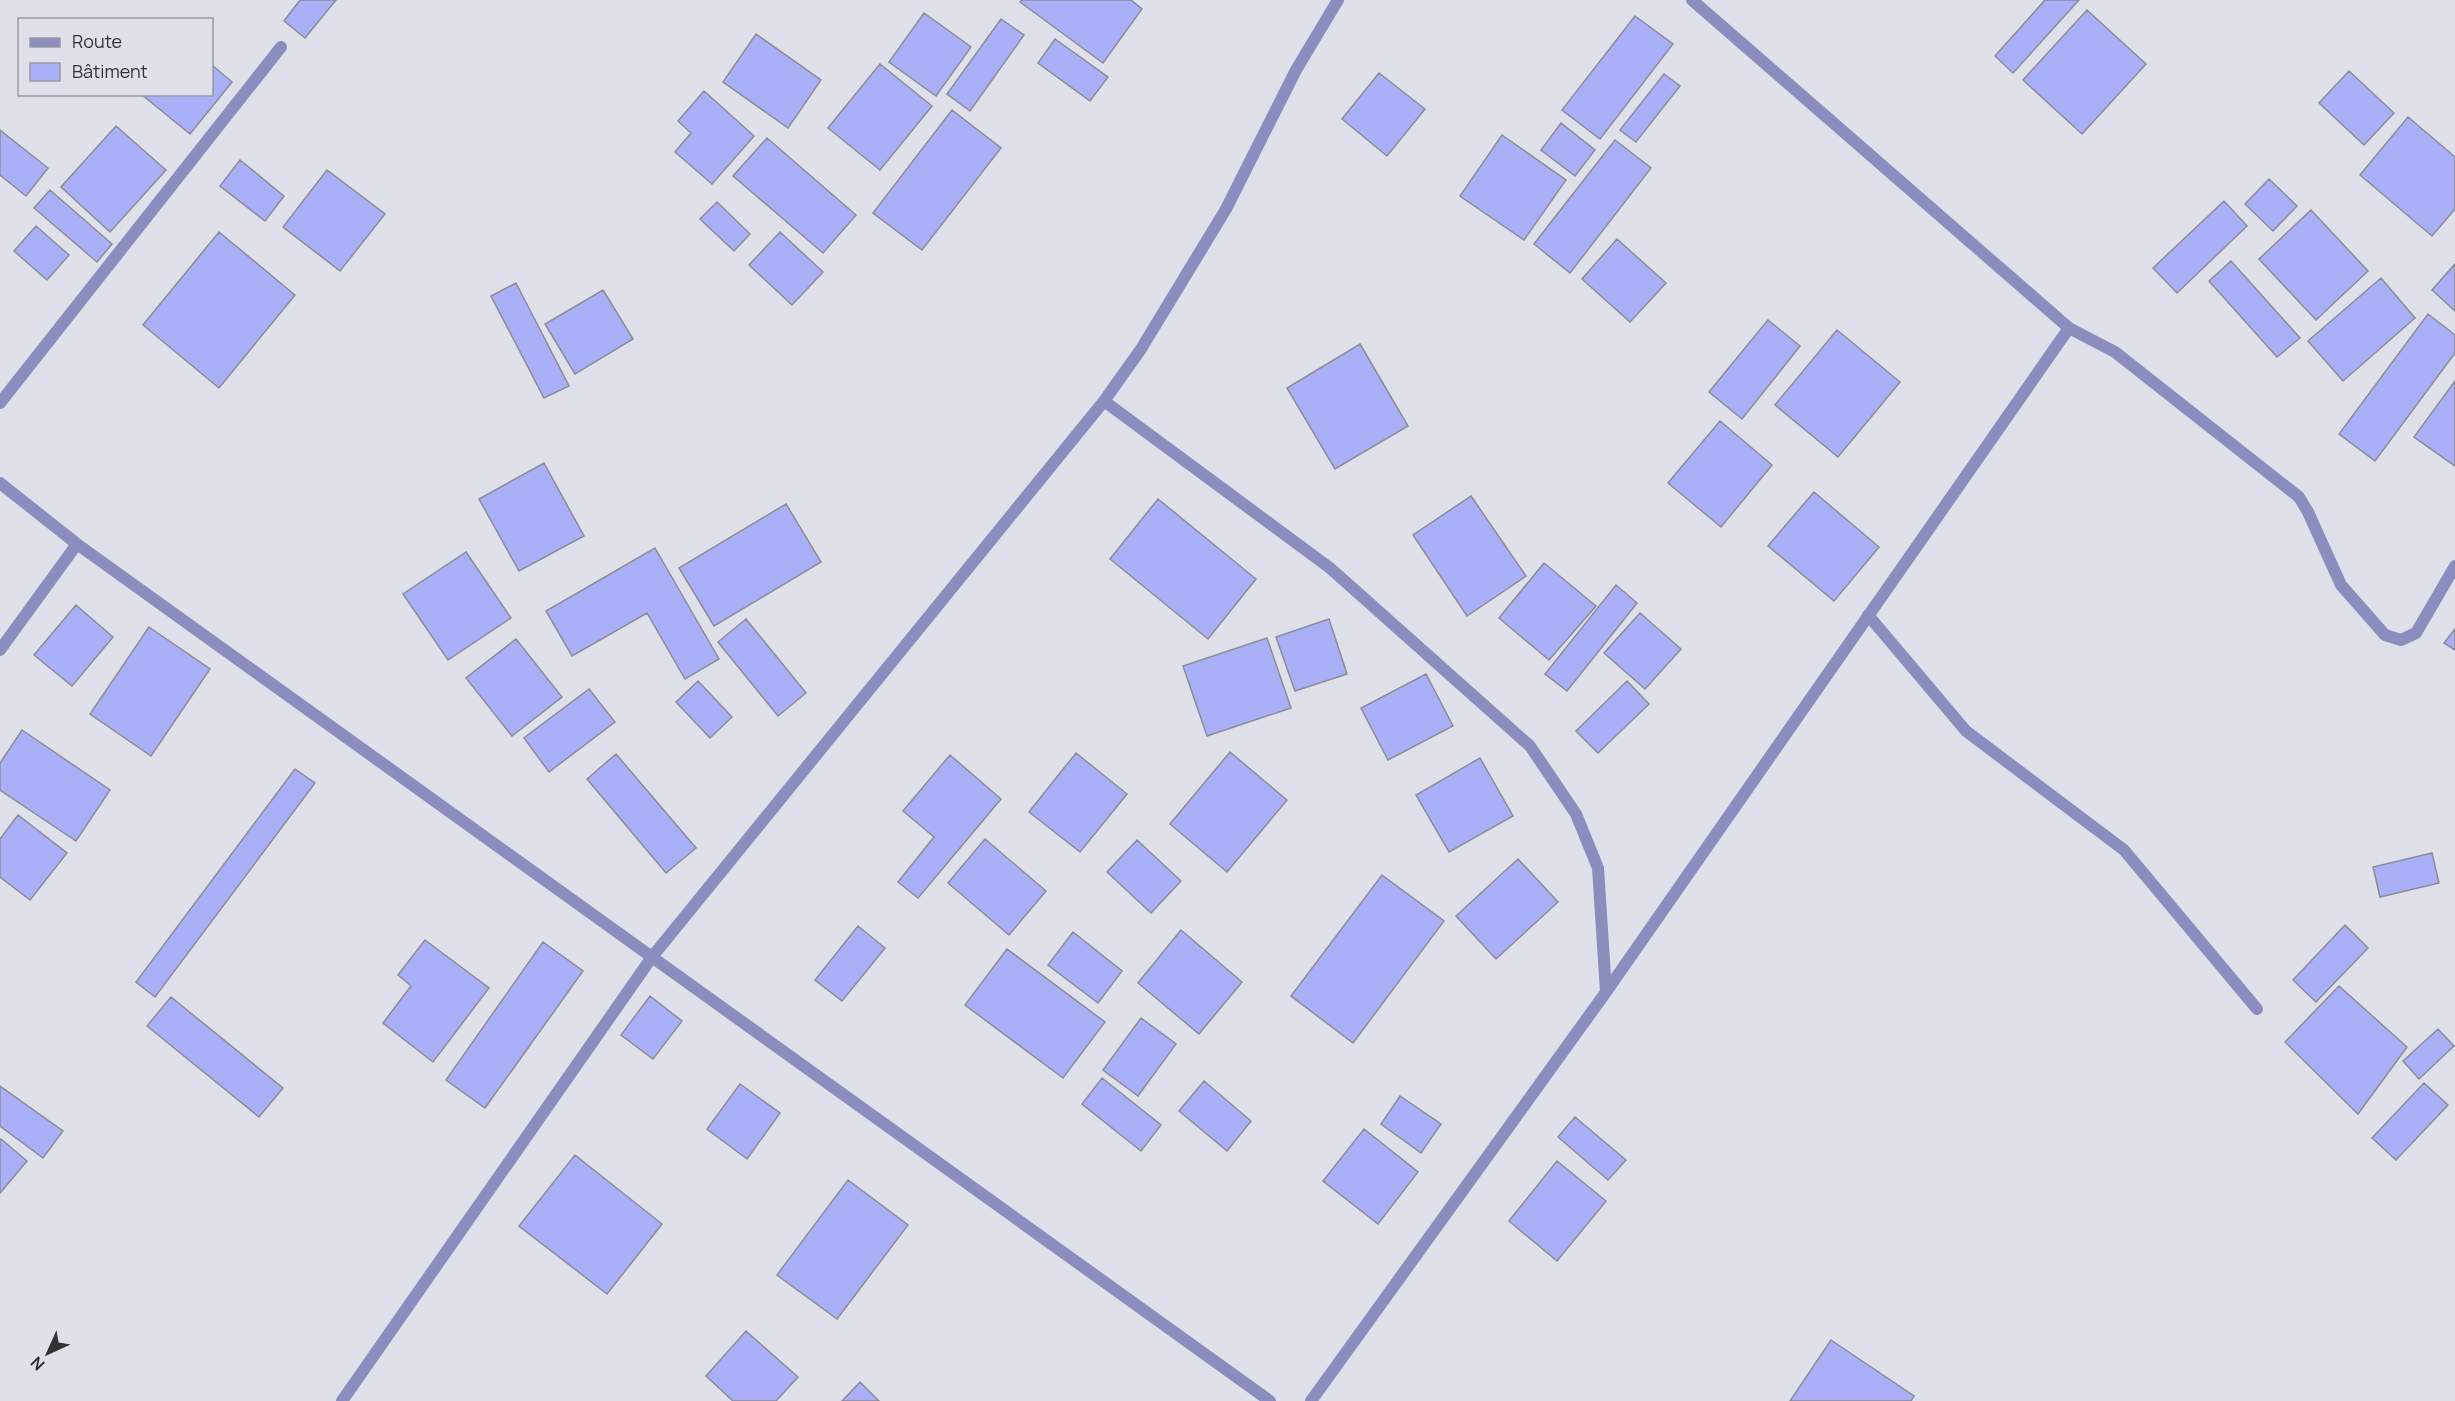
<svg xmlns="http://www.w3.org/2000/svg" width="2455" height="1401" viewBox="0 0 2455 1401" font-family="Manrope,sans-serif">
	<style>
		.building { fill: #a9b0f8; stroke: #8b8c96; stroke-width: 1.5 }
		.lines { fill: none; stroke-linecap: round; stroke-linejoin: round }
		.street { stroke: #898ebf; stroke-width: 12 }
	</style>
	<rect width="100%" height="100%" fill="#dee0ea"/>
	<path class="building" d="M300 0H336L305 38 284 21Z
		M1022 0H1131L1142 9 1103 63 1020 2Z
		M2045 0H2079L2013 73 1995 56Z
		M2087 10 2146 64 2082 134 2023 80Z
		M924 13 971 47 936 96 889 62Z
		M1635 16 1673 44 1600 139 1562 110Z
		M1001 19 1024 35 970 111 947 94Z
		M756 34 821 80 788 128 723 82Z
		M1055 39 1108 77 1090 101 1038 63Z
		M880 64 932 106 880 170 828 128Z
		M212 65 232 82 190 134 141 94H212Z
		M2349 71 2394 113 2364 145 2319 103Z
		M1379 73 1425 109 1387 156 1342 119Z
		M1664 74 1680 86 1636 142 1620 130Z
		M704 91 754 136 712 184 675 152 691 133 678 121Z
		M952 110 1001 148 922 250 873 213Z
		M2408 117 2455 157V209L2432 236 2360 175Z
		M1561 123 1595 150 1575 176 1541 150Z
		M116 126 166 170 110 232 61 187Z
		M0 130 48 168 26 196 0 175Z
		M1502 135 1566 180 1524 240 1460 196Z
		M767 138 856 215 823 253 733 176Z
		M1615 140 1651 168 1570 273 1534 244Z
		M240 160 284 196 265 221 220 186Z
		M327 170 385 214 340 271 283 227Z
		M2269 179 2297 206 2273 231 2245 204Z
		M50 190 112 244 97 262 34 208Z
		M2224 201 2247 226 2177 293 2153 268Z
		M717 202 750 234 734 251 700 219Z
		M2311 210 2368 271 2316 320 2259 259Z
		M36 226 69 255 47 280 14 251Z
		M219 232 295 295 219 388 143 325Z
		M780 232 823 272 792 305 749 265Z
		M1617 239 1666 283 1630 322 1582 279Z
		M2231 261 2300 338 2277 357 2209 281Z
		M2455 264V311L2432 290Z
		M2381 278 2415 318 2343 381 2308 341Z
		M516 283 569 386 544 398 491 296Z
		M603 290 633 339 575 374 545 324Z
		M2428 314 2455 335V353L2375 461 2339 434Z
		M1768 320 1800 346 1742 419 1709 392Z
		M1837 330 1900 382 1838 457 1775 405Z
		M1360 344 1408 426 1335 469 1287 388Z
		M2455 381V466L2414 437Z
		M1720 421 1772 465 1721 527 1668 483Z
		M544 463 584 536 519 571 479 499Z
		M1814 492 1879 547 1834 601 1768 546Z
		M1471 496 1526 576 1467 616 1413 535Z
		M1158 499 1256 579 1208 639 1110 559Z
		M786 504 821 562 714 626 679 568Z
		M655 548 719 659 685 679 647 613 572 656 546 611Z
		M466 552 511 618 448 660 403 594Z
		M1544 563 1596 606 1549 660 1499 618Z
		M1616 585 1637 603 1567 691 1545 674Z
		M76 605 113 637 72 686 34 655Z
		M1640 613 1681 649 1645 689 1604 653Z
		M746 619 806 693 778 716 718 642Z
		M1329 619 1347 674 1295 691 1276 637Z
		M149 627 210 669 151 756 90 714Z
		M2455 629V650L2444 643Z
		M1267 638 1291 708 1207 736 1183 666Z
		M516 639 562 697 512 736 466 678Z
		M1426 674 1453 726 1388 760 1361 708Z
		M698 681 732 717 710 738 676 702Z
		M1627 681 1649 704 1598 753 1576 731Z
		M589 689 615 722 549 772 524 738Z
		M22 730 110 790 76 841 0 790V763Z
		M1230 752 1287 800 1227 872 1170 824Z
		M1076 753 1127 794 1080 852 1029 812Z
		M616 754 696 848 666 873 587 779Z
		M950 755 1001 799 918 898 898 882 934 837 903 811Z
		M1480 758 1513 816 1449 852 1416 795Z
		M295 769 315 783 155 997 136 982Z
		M18 815 67 853 30 900 0 877V839Z
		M985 839 1046 891 1009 935 948 883Z
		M1137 840 1181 881 1151 913 1107 872Z
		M2432 853 2439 883 2380 897 2373 867Z
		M1518 859 1558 902 1496 959 1456 916Z
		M1382 875 1444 921 1353 1043 1291 996Z
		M2345 925 2368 948 2316 1002 2293 980Z
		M858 926 885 948 842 1001 815 980Z
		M1181 930 1242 982 1199 1034 1138 983Z
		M1073 932 1122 971 1098 1003 1048 965Z
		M425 940 489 988 433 1062 383 1023 411 986 398 975Z
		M543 942 583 971 485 1108 446 1080Z
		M1007 949 1105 1022 1063 1078 965 1005Z
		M2339 986 2407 1047 2358 1114 2285 1042Z
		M650 996 682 1021 653 1059 621 1035Z
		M171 997 283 1088 259 1117 147 1026Z
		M1141 1018 1176 1044 1138 1096 1103 1070Z
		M2438 1029 2454 1046 2419 1079 2403 1061Z
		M1102 1078 1161 1125 1141 1151 1082 1104Z
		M1204 1081 1251 1121 1227 1151 1179 1111Z
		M2424 1083 2448 1105 2396 1160 2372 1138Z
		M740 1084 780 1113 747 1159 707 1129Z
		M0 1086 63 1131 43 1158 0 1126Z
		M1400 1096 1441 1124 1421 1153 1381 1124Z
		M1575 1117 1626 1160 1608 1180 1558 1137Z
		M1364 1129 1418 1172 1378 1224 1323 1181Z
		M1 1139 27 1161 0 1193V1140Z
		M575 1155 662 1224 607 1294 519 1226Z
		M1557 1161 1606 1201 1557 1261 1509 1221Z
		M848 1180 908 1225 837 1319 777 1275Z
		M746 1331 798 1377 776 1401H733L706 1376Z
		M1831 1340 1914 1396 1911 1401H1790Z
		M860 1382 879 1401H842Z"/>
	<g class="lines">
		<path class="street" d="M1692 0 2069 328 2115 352 2299 497 2308 512 2341 585 2385 635 2401 640 2416 633 2455 566
			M1104 401 1330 568 1530 746 1576 814 1598 868 1606 992
			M0 403 281 47
			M0 483 77 544 1270 1401
			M1868 615 1966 731 2124 850 2257 1009
			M0 650 77 544
			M342 1401 652 957 1104 401 1141 349 1226 209 1296 70 1338 0
			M1311 1401 1606 992 2069 328"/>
	</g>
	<rect x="18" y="18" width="195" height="78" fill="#dee0ea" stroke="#999aa2" stroke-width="1.5"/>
	<rect x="30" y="38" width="30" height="9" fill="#898ebf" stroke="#999aa2" stroke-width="1.5"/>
	<text x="72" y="48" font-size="18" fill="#313236">Route</text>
	<rect x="30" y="63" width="30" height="18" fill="#a9b0f8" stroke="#999aa2" stroke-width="1.5"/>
	<text x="72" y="78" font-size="18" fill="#313236">Bâtiment</text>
	<g transform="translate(48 1353) rotate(225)" stroke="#dee0ea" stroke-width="4.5" paint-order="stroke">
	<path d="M0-4.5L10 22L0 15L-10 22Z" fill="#313236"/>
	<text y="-9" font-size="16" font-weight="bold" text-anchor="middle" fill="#313236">N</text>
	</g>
</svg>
